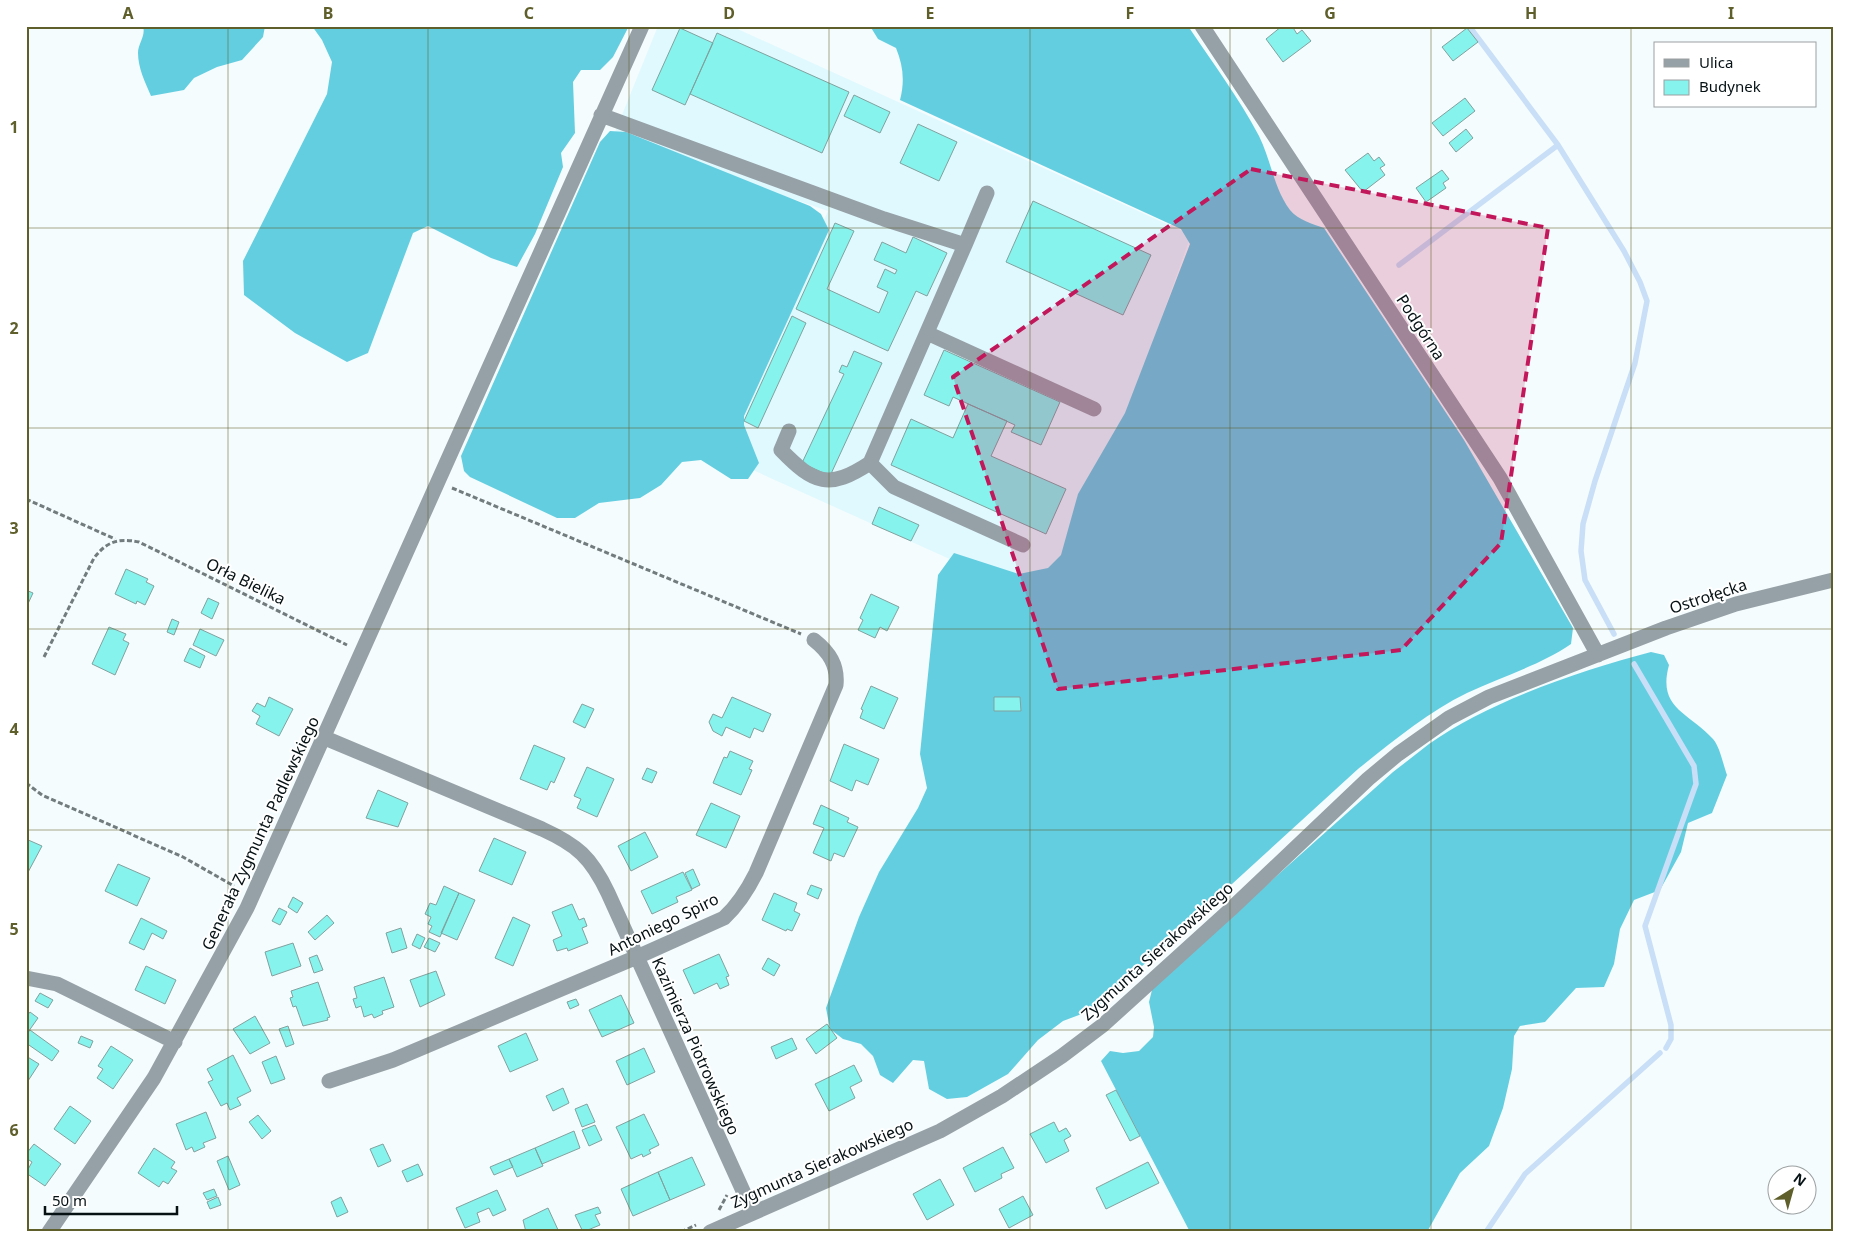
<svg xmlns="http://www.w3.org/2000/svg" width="1859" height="1258" viewBox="0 0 1859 1258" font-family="'Noto Sans',sans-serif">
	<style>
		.built { fill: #e0f9fe }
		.forest { fill: #64cee1 }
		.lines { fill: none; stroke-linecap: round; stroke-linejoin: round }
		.stream { stroke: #c9dff7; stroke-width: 5.5 }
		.building { fill: #86f3ec; stroke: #81a19f }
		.path { stroke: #727b7d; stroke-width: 3; stroke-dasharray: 5 2.5; stroke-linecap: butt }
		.minor { stroke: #96a1a7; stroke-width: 15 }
		.marked { fill: #c2185b; fill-opacity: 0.2; stroke: #c2185b; stroke-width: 4; stroke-dasharray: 10 6; stroke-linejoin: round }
		.grid { fill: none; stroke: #5f5f2c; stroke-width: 1; stroke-opacity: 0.55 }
		.labels { text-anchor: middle; stroke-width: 4; stroke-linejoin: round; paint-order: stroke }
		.street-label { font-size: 16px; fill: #061114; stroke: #fff }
		.neatline { fill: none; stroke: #5f5f2c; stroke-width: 2 }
		.grid-label { font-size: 16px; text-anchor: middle; font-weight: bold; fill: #5f5f2c }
	</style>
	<rect width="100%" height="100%" fill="#f5fcfd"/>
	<path class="built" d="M658 26H731L1191 235 1058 608 724 457 828 211 613 137Z"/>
	<path class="forest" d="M143 26H265L263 37 242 60 217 67 194 78 184 90 151 96C145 82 138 68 138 53 138 44 146 36 143 26Z
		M312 26H629L613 57 600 70H581L573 82 575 133 561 153 563 167 535 234 517 267 491 258 428 226 413 233 368 353 347 362 295 333 244 295 243 261 327 94 332 62 322 40Z
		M870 26H1188C1212 62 1239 98 1259 136 1271 160 1274 189 1290 210 1298 220 1313 224 1324 228L1464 440 1573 628 1571 644C1539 666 1502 676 1467 693 1428 712 1392 742 1358 769L1095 1009 1063 1021 1038 1040 1008 1074 967 1097 947 1099 929 1089 924 1061 913 1060 893 1083 880 1075 873 1056 861 1044 843 1039 830 1029 826 1008 859 917 879 872 918 808 927 788 920 754 938 575 954 553 1019 574 1048 568 1061 555 1078 494 1125 413 1190 244 1181 229 900 100C905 81 903 65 896 48L878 39Z
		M610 131 626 132 810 206 821 214 829 230 744 416V425L759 463 748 479H731L701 460 682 462 661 485 640 498 599 503 575 518H557L470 477 464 471 461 456 600 142Z
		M1651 652 1664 655 1669 665C1657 709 1689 712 1713 739 1720 747 1723 764 1727 775L1712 813 1688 823 1681 852 1660 890 1634 900 1620 929 1614 964 1604 987 1576 988 1545 1022 1520 1026 1514 1036 1512 1069 1503 1108 1489 1146 1460 1173 1427 1232H1190L1101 1061 1110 1051 1123 1053 1139 1051 1153 1037 1154 1027 1149 1002 1153 986 1393 772C1405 763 1417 753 1429 744 1488 702 1581 670 1651 652Z"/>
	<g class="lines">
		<path class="stream" d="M1469 26 1558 145 1624 251 1640 282 1647 301 1635 363 1595 481 1583 524 1581 551 1585 580 1614 634
			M1399 265 1558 145
			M1634 664 1694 766 1696 784 1645 926 1671 1025V1039L1666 1048
			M1486 1232 1525 1174 1660 1053"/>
	</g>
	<path class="building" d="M1282 26H1292L1297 34 1302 30 1311 41 1283 62 1266 39Z
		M680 28 713 43 685 105 652 90Z
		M1467 28 1478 42 1453 61 1442 47Z
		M717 33 849 92 822 153 690 94Z
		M854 95 890 112 880 133 844 116Z
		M1465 98 1475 111 1443 136 1432 123Z
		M918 124 957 142 939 181 900 163Z
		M1466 129 1473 138 1456 152 1449 143Z
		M1368 153 1374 161 1379 157 1385 165 1380 168 1385 175 1363 192 1345 170Z
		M1442 170 1449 179 1443 183 1446 188 1426 202 1416 188Z
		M1033 201 1151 255 1123 315 1006 262Z
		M835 223 854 231 827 289 879 313 888 292 877 287 885 269 895 274 897 270 874 260 882 242 906 253 913 237 947 253 927 296 916 291 888 351 796 309Z
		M792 316 806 323 758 428 744 421Z
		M944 350 1060 402 1041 445 1011 432 1015 425 953 397 949 406 924 395Z
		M854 351 882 363 830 476 802 463 844 374 839 372 842 365 847 367Z
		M968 404 1007 421 991 456 1066 489 1046 534 891 465 911 419 953 438Z
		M879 507 919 525 911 541 872 524Z
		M126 569 148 579 146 582 154 586 145 605 137 601 136 604 115 594Z
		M26 590 33 593 26 608Z
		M871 594 899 607 887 631 880 627 875 638 858 630 863 620 860 618Z
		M208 598 219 603 212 619 201 613Z
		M172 619 179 622 174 635 167 632Z
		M109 627 126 634 123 640 129 643 115 675 92 664Z
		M200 629 224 640 216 656 193 645Z
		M190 648 205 656 200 668 184 661Z
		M871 686 898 698 884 729 860 718 863 710 861 709Z
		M269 697 293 709 279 736 256 724 260 716 252 711 257 703 265 707Z
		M732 697 771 714 763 732 754 728 750 738 726 727 722 736 713 731 709 722 713 714 722 718Z
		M994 697H1020L1021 711H994Z
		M582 704 594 709 585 728 573 722Z
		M844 744 879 759 868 785 856 780 852 791 830 781Z
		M534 745 565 758 554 783 551 781 547 790 520 779Z
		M730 751 753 761 749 769 752 770 741 795 713 783 724 757 727 758Z
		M587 767 614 779 597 817 577 808 581 799 574 796Z
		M647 768 657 772 652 783 642 779Z
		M378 790 408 803 398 827 366 818Z
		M711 803 740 816 726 848 696 835Z
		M821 805 849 818 847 822 858 827 844 857 834 853 831 861 813 853 824 828 813 824Z
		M645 832 658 857 631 871 618 846Z
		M494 838 526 852 512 885 479 871Z
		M26 839 42 846 26 876Z
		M118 864 150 878 137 906 105 891Z
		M693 869 700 885 692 889 685 873Z
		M683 872 692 890 676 897 678 902 652 914 641 891Z
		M811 885 822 889 818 899 807 894Z
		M444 886 459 893 440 937 429 932 432 926 428 924 431 917 425 914 430 903 436 905Z
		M459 893 475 900 457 940 441 933Z
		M774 893 797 903 794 911 800 914 792 931 787 929 786 931 762 920Z
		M293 897 303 903 297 913 288 907Z
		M572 904 579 920 584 918 587 926 582 928 588 943 568 951 567 948 557 951 553 940 562 936 552 912Z
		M279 908 287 912 280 925 272 921Z
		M327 915 334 923 315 940 308 932Z
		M513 917 530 925 513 966 495 958Z
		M141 918 167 931 163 939 152 933 144 950 129 943Z
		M401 928 407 948 392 953 386 933Z
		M417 934 425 938 420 949 412 945Z
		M429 938 440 943 435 952 424 947Z
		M293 943 301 966 272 976 265 952Z
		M719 954 729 976 726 977 729 985 720 989 717 983 694 994 683 970Z
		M317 955 323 970 314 973 309 958Z
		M768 958 780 965 774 976 762 969Z
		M146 966 176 980 165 1004 135 990Z
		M436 971 445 995 420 1007 410 980Z
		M384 977 394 1007 382 1011 383 1014 374 1018 372 1014 364 1017 361 1006 356 1008 353 999 357 998 354 987Z
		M318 982 330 1017 327 1018 328 1020 303 1026 296 1006 293 1007 290 998 293 997 291 991Z
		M40 993 53 1000 48 1008 35 1001Z
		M621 995 634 1023 602 1037 589 1010Z
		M576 999 579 1005 570 1009 567 1002Z
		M30 1012 38 1018 26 1035V1017Z
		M255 1016 270 1043 250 1054 233 1029Z
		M827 1024 837 1038 816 1054 806 1039Z
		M288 1026 294 1044 286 1047 279 1029Z
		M30 1030 59 1051 52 1061 26 1043V1035Z
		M526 1033 538 1060 510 1072 498 1046Z
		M81 1036 93 1041 90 1048 78 1043Z
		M792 1038 797 1049 776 1059 771 1047Z
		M111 1046 133 1060 113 1089 97 1078 103 1069 98 1066Z
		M644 1048 655 1072 627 1085 616 1061Z
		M233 1055 251 1091 237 1098 241 1105 230 1110 227 1103 221 1106 208 1082 213 1080 207 1069Z
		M26 1056 39 1064 26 1084Z
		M276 1056 285 1079 271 1084 262 1062Z
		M854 1065 862 1081 850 1087 855 1098 829 1111 815 1084Z
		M563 1088 569 1103 553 1111 546 1096Z
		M1116 1090 1140 1136 1130 1141 1106 1095Z
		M587 1104 595 1122 582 1127 575 1109Z
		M70 1106 91 1121 75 1144 54 1129Z
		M206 1112 216 1138 203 1143 205 1147 194 1152 192 1147 186 1150 176 1124Z
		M644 1114 659 1145 649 1150 651 1153 643 1157 642 1154 631 1159 616 1127Z
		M258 1115 271 1131 262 1139 249 1122Z
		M1054 1122 1059 1132 1066 1128 1071 1136 1064 1140 1069 1151 1046 1163 1030 1134Z
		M595 1125 602 1140 589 1146 582 1130Z
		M574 1131 580 1148 542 1164 535 1148Z
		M34 1144 61 1164 45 1186 26 1173 32 1162 26 1158V1154Z
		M383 1144 391 1161 378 1167 370 1149Z
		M1003 1147 1014 1168 1001 1174 1002 1178 975 1192 963 1168Z
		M154 1148 175 1162 171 1168 177 1171 168 1184 163 1181 159 1187 138 1173Z
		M535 1148 543 1166 517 1177 509 1159Z
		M228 1156 240 1185 229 1190 217 1161Z
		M692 1157 705 1185 670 1200 658 1172Z
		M509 1159 513 1167 494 1175 490 1167Z
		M1148 1162 1159 1183 1106 1209 1096 1188Z
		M418 1164 423 1175 407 1182 402 1171Z
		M658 1172 670 1200 633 1216 621 1189Z
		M940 1179 954 1205 927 1220 913 1194Z
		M214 1189 217 1196 207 1200 203 1193Z
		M497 1190 506 1210 493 1216 489 1208 477 1213 480 1222 465 1228 456 1208Z
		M1023 1196 1033 1215 1009 1228 999 1209Z
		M218 1197 221 1205 210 1209 207 1202Z
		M341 1197 348 1212 337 1217 331 1202Z
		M598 1207 601 1213 595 1215 600 1225 583 1232 575 1215Z
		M548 1208 559 1232H526L523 1220Z"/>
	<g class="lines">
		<path class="path" d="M452 488 801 634
			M26 499 115 539
			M44 657 94 558C107 541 119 538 139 542L347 645
			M26 783 42 795 183 857 234 886
			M719 1210 727 1195
			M681 1232 696 1225"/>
		<path class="minor" d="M1202 26 1500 478 1598 655
			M601 115 884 219 965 245 987 193
			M965 245 870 463 894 487 1023 545
			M927 333 1094 409
			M789 431 781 450C814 484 829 490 870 463
			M325 738 542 829C577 845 591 857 608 893L753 1213
			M26 978 57 984 175 1042
			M329 1081 393 1060 637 957 724 918C738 905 747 891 756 873L836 685C838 665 829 652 814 640
			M49 1232 154 1078 247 908 642 26
			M710 1232 940 1131 1002 1096 1062 1056 1103 1025 1231 909 1368 779 1398 754 1449 718 1489 697 1666 628 1736 604 1833 580"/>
	</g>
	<path class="marked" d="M1251 169 1548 228 1501 543 1401 650 1058 689 953 377Z"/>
	<path class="grid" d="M228 26V1232M428 26V1232M629 26V1232M829 26V1232M1030 26V1232M1230 26V1232M1431 26V1232M1631 26V1232M26 228H1833M26 428H1833M26 629H1833M26 830H1833M26 1030H1833"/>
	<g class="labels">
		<g class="street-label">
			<text transform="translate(1421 327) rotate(57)" y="6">Podgórna</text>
			<text transform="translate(246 581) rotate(26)" y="6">Orła Bielika</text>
			<text transform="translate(1708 596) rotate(-18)" y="6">Ostrołęcka</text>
			<text transform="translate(260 833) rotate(-65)" y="6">Generała Zygmunta Padlewskiego</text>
			<text transform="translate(663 924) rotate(-26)" y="6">Antoniego Spiro</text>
			<text transform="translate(1157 951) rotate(-42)" y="6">Zygmunta Sierakowskiego</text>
			<text transform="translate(696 1046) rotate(66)" y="6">Kazimierza Piotrowskiego</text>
			<text transform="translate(822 1163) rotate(-24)" y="6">Zygmunta Sierakowskiego</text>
		</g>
	</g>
	<rect width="1859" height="1258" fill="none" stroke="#ffffff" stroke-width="55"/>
	<rect x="1654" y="42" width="162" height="65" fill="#ffffff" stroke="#9ba0a1"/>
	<rect x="1664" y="59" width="25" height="8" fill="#96a1a7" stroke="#9ba0a1"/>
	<text x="1699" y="68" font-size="15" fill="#061114">Ulica</text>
	<rect x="1664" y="80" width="25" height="15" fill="#86f3ec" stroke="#9ba0a1"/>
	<text x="1699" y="92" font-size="15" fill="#061114">Budynek</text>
	<g transform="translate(1792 1190) rotate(37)"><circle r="24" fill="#ffffff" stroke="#9ba0a1"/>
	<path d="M0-4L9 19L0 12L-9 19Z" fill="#5f5f2c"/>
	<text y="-8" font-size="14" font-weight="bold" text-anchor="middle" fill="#061114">N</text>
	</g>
	<path d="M45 1206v8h132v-8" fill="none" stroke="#061114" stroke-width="2.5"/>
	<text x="52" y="1206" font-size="15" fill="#061114" stroke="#ffffff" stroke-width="4" paint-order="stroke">50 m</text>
	<rect x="28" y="28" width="1804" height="1202" class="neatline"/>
	<g class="grid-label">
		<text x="128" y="19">A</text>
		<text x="328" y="19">B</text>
		<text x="529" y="19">C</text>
		<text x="729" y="19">D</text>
		<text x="930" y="19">E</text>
		<text x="1130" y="19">F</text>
		<text x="1330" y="19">G</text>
		<text x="1531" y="19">H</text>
		<text x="1731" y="19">I</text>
		<text x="14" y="133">1</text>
		<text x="14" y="334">2</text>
		<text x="14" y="534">3</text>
		<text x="14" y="735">4</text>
		<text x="14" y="935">5</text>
		<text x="14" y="1136">6</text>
	</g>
</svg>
